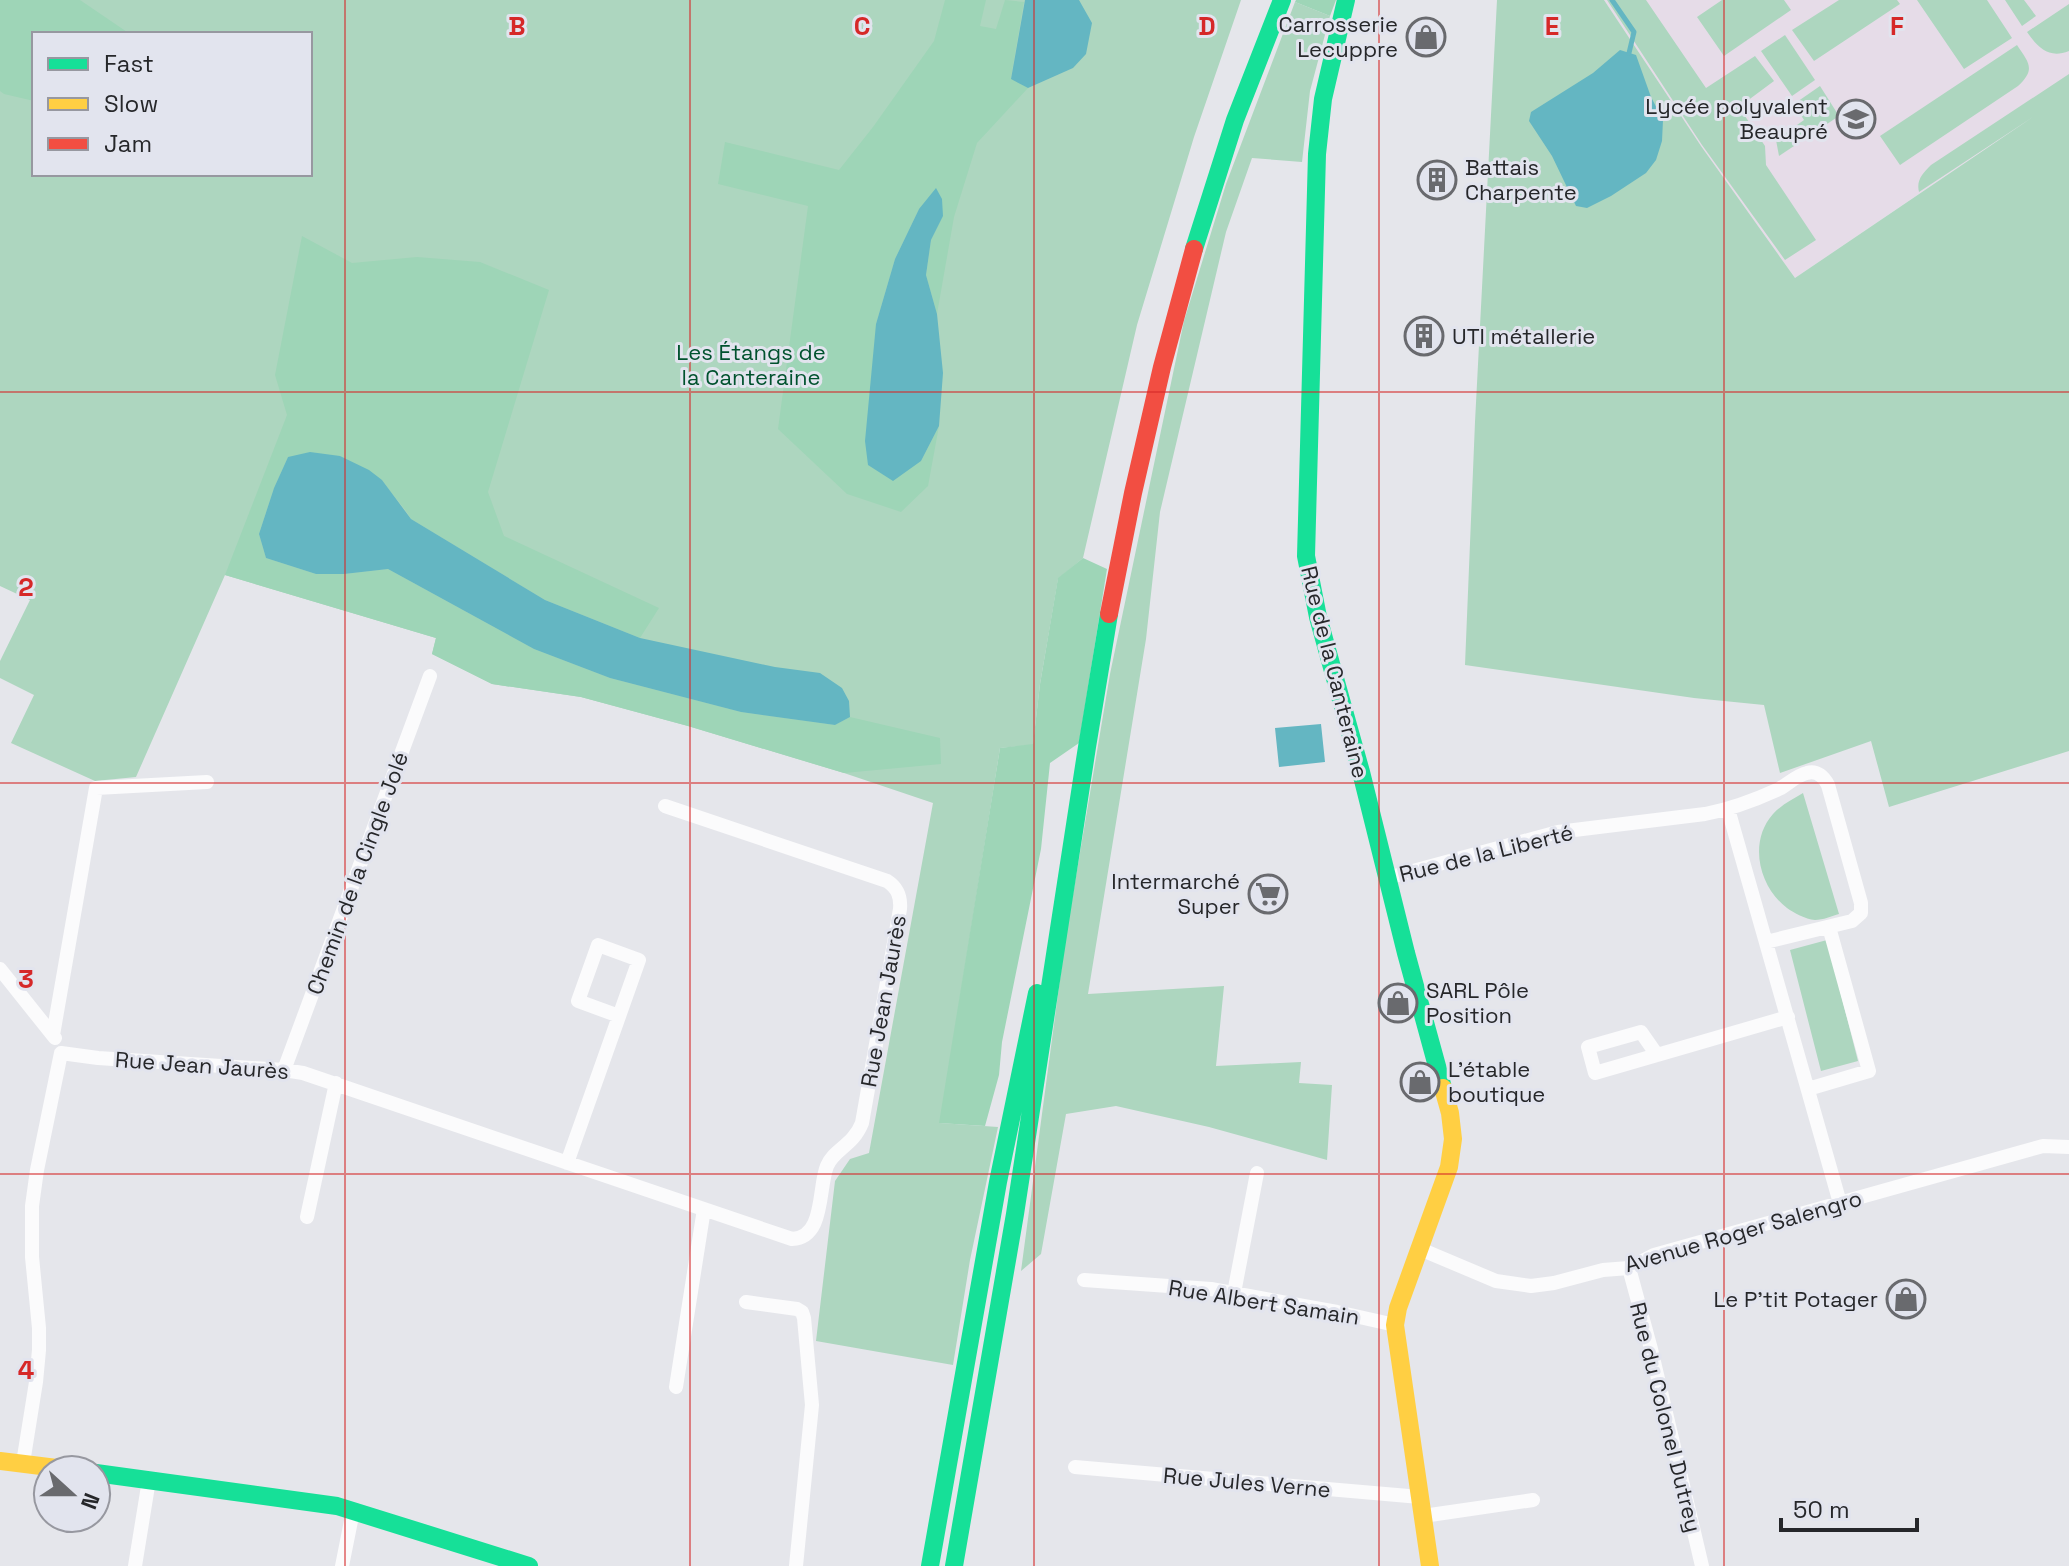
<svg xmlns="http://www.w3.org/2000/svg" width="2069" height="1566" viewBox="0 0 2069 1566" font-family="'Space Grotesk',sans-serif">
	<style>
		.education { fill: #e6dce8 }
		.green { fill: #add6bf; fill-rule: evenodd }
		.forest { fill: #9ed5b7 }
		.water { fill: #64b6c2 }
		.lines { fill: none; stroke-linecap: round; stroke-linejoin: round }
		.stream { stroke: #64b6c2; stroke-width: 5 }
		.street { stroke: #fbfbfc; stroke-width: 14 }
		.fast { stroke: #16e098; stroke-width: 18 }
		.slow { stroke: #ffcf43; stroke-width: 18 }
		.jam { stroke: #f24e42; stroke-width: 18 }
		.grid { fill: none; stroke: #d62828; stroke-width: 2; stroke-opacity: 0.55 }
		.labels { text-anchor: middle; stroke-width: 6; stroke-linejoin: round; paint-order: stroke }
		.poi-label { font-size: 22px; fill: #26272a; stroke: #e2e4ee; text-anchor: end }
		.park-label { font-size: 22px; fill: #00522e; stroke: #e2e4ee }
		.street-label { font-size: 22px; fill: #26272a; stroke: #e2e4ee }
		.grid-label { font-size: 26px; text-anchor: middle; font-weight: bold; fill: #d62828; stroke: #e2e4ee; stroke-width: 6; stroke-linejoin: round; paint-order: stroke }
	</style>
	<rect width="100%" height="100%" fill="#e5e6eb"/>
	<path class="education" d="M1604 0H2069V92L1795 278 1701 146Z"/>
	<path class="green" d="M0 0H1241L1194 137 1137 325 1083 558 1058 579 1040 684 1033 745 1000 748 940 1123 998 1127 970 1260 953 1365 816 1341 835 1181 850 1159 869 1153 933 803 844 773 688 726 581 697 492 684 432 654 436 638 225 575 136 777 95 781 11 743 34 695 0 678V661L30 600 0 586ZM34 34H310V174H34Z
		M1497 0H1604L1701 146 1795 278 2036 115 1919 192C1916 180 1923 173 1931 165L2069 74V751L1889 807 1871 741 1780 773 1764 705 1694 698 1465 665 1475 422Z
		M1607 0H1646L1706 88 1755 56 1774 81 1739 107 1765 146 1766 165 1816 240 1785 260 1702 145Z
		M1722 0H1784L1791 10 1724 56 1697 17Z
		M1839 0H1897L1900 4 1814 61 1792 30Z
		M1917 0H1987L2012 38 1964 69Z
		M2005 0H2024L2036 16 2022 26Z
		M1295 2 1330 16 1310 91 1302 162 1252 158 1226 232 1160 512 1146 639 1088 994 1224 986 1216 1066 1301 1062 1299 1083 1332 1085 1327 1160 1209 1127 1116 1106 1066 1114 1041 1254 1021 1271 1065 942 1110 674 1184 321 1226 184Z
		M2069 4V51C2049 59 2038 48 2027 32Z
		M1785 35 1815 80 1792 96 1761 51Z
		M2017 45C2029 63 2036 69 2018 86L1900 165 1880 136Z
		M1820 86 1839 116 1779 156 1776 140 1804 120 1794 104Z
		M1803 793 1839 914C1832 916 1823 920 1815 920 1805 919 1794 913 1787 908 1759 887 1748 842 1773 814 1781 805 1793 799 1803 793Z
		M1827 940 1858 1061 1821 1071 1790 950Z"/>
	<path class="forest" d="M0 0H80L130 34H34V101L4 94 0 91Z
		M945 0H986L980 26 996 29 1005 0 1024 2 1011 78 1028 88 977 143 954 217 937 314 926 275 931 240 943 215 919 209 895 259 876 324 921 461 939 426 928 486 901 512 847 494 778 429 808 206 718 184 725 142 839 170 873 127 934 41Z
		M1296 0H1336L1330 16 1295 2Z
		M302 236 352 263 417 257 480 262 549 290 488 492 504 536 659 608 640 638 545 600 411 519C403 505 391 494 382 480L288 457 274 488 259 534 266 558 316 574H344L388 569 534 649 610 678 741 712 835 725 850 717 940 738 941 764 844 773 688 726 581 697 492 684 432 654 436 638 225 575 287 415 275 375Z
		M1083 558 1107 569 1079 743 1050 763 1041 849 1002 1042 999 1075 985 1126 939 1123 1000 748 1033 744 1040 684 1058 578Z"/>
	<path class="water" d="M1025 0H1079L1092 23 1086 54 1073 68 1028 88 1011 79Z
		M1620 50 1636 55 1651 97 1663 120 1662 141 1656 160 1646 173 1611 196 1587 208 1576 206 1552 156 1529 121 1531 112 1593 73Z
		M936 188 942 199 943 216 931 240 926 275 937 314 943 373 939 426 921 461 893 481 868 465 865 441 876 324 895 259 919 209Z
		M310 452 340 456 369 470 382 480 411 519 545 600 640 638 775 667 820 673 842 688 849 701 850 717 835 725 741 712 610 678 534 649 388 569 344 574H316L266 558 259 534 274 488 288 457Z
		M1321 724 1325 762 1279 767 1275 728Z"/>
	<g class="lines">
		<path class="stream" d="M1612 0 1634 32 1629 53"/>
		<path class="street" d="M1728 809 1840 1203
			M1387 878 1558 832 1705 814C1731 809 1755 800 1779 789 1788 784 1797 775 1807 773 1817 770 1824 777 1828 785L1861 903V913L1852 921 1766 942
			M0 969 55 1038
			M53 1035 96 788 207 782
			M61 1053 98 1058 284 1070 303 1073 792 1239C825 1238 818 1188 827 1166 834 1149 853 1146 862 1123L900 909C901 897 898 888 887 881L665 806
			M1657 1055 1641 1032 1588 1047 1595 1073C1659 1054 1724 1036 1788 1017
			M284 1070 430 676
			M1808 1089 1869 1071 1829 927
			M567 1163 639 960 598 945 578 1001 619 1016
			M307 1217 336 1083
			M1420 1249 1496 1281 1531 1286 1554 1283 1603 1270 1629 1268 1654 1255 2025 1151 2043 1146 2069 1147
			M1629 1268 1651 1349 1702 1566
			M1084 1280 1211 1289 1337 1312 1395 1325
			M1234 1293 1257 1173
			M746 1302 797 1309 802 1312 804 1318 812 1405 796 1566
			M676 1387 704 1209
			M23 1463 36 1382 39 1350V1328L32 1257V1206L37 1170 61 1053
			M1075 1467 1420 1497
			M1423 1516 1533 1500
			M135 1566 149 1480
			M342 1566 353 1511"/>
		<path class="fast" d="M1346 0 1323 99 1317 154 1306 556 1318 617 1361 772 1406 953 1443 1088
			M1194 249 1235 120 1282 0
			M96 1473 337 1506 529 1566
			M930 1566 998 1182 1037 993
			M954 1566 1015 1214 1087 747 1109 614"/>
		<path class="slow" d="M0 1461 73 1470
			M1430 1566 1395 1325 1398 1308 1449 1167 1453 1139 1450 1113 1443 1088"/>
		<path class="jam" d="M1109 614 1133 493 1162 367 1194 249"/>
	</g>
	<path class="grid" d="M345 0V1566M690 0V1566M1034 0V1566M1379 0V1566M1724 0V1566M0 392H2069M0 783H2069M0 1174H2069"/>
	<defs>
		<symbol id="shop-ring" viewBox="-11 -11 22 22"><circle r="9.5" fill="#e2e4ee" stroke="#696a6e" stroke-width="1.5"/><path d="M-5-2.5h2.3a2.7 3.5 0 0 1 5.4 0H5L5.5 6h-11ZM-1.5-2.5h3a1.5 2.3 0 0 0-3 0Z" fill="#696a6e"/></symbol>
		<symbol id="school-ring" viewBox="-11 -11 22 22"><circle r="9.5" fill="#e2e4ee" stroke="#696a6e" stroke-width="1.5"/><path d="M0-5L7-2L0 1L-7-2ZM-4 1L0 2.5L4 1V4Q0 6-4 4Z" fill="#696a6e"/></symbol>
		<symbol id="building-ring" viewBox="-11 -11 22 22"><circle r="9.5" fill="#e2e4ee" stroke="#696a6e" stroke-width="1.5"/><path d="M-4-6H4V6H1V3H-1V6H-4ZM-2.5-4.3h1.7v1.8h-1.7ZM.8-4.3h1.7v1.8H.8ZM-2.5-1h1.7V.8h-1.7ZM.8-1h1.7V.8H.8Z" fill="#696a6e"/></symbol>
		<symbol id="supermarket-ring" viewBox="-11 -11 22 22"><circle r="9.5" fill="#e2e4ee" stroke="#696a6e" stroke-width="1.5"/><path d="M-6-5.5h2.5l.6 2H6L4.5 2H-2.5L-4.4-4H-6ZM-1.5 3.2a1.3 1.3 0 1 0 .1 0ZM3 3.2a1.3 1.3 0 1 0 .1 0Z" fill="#696a6e"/></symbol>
	</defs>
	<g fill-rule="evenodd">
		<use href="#shop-ring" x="1404" y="15" width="44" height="44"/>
		<use href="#school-ring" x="1834" y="97" width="44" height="44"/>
		<use href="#building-ring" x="1415" y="158" width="44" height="44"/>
		<use href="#building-ring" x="1402" y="314" width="44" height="44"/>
		<use href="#supermarket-ring" x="1246" y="872" width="44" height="44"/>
		<use href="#shop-ring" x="1376" y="981" width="44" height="44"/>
		<use href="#shop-ring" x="1398" y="1060" width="44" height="44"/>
		<use href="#shop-ring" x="1884" y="1277" width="44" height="44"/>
	</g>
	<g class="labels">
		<g class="poi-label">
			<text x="1398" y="32">Carrosserie<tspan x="1398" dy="25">Lecuppre</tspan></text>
			<text x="1828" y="114">Lycée polyvalent<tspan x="1828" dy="25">Beaupré</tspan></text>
			<text x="1465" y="175" text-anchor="start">Battais<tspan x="1465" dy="25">Charpente</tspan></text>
			<text x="1452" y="344" text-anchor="start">UTI métallerie</text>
			<text x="1240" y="889">Intermarché<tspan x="1240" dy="25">Super</tspan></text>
			<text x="1426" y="998" text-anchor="start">SARL Pôle<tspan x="1426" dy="25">Position</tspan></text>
			<text x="1448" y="1077" text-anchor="start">L'étable<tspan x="1448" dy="25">boutique</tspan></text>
			<text x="1878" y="1307">Le P’tit Potager</text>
		</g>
		<g class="park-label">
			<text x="751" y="360">Les Étangs de<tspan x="751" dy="25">la Canteraine</tspan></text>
		</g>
		<g class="street-label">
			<text transform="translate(1335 672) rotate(76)" y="8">Rue de la Canteraine</text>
			<text transform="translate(1486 853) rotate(-14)" y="8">Rue de la Liberté</text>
			<text transform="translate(357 873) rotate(-70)" y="8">Chemin de la Cingle Jolé</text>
			<text transform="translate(883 1001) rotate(-80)" y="8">Rue Jean Jaurès</text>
			<text transform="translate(202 1065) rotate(4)" y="8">Rue Jean Jaurès</text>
			<text transform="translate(1743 1231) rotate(-16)" y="8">Avenue Roger Salengro</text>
			<text transform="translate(1264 1302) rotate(9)" y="8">Rue Albert Samain</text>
			<text transform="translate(1666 1417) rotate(76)" y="8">Rue du Colonel Dutrey</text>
			<text transform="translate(1247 1482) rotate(5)" y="8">Rue Jules Verne</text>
		</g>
	</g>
	<g class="grid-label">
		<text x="517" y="35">B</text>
		<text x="862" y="35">C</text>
		<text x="1207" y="35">D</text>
		<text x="1552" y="35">E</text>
		<text x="1897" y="35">F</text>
		<text x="26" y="596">2</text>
		<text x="26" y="988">3</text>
		<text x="26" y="1379">4</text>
	</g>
	<rect x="32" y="32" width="280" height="144" fill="#e2e4ee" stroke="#9798a0" stroke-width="2"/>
	<rect x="48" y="58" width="40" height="12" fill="#16e098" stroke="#9798a0" stroke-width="2"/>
	<text x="104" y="72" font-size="24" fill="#26272a">Fast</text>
	<rect x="48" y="98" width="40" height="12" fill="#ffcf43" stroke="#9798a0" stroke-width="2"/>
	<text x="104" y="112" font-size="24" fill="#26272a">Slow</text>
	<rect x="48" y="138" width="40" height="12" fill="#f24e42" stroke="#9798a0" stroke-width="2"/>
	<text x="104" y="152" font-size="24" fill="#26272a">Jam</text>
	<g transform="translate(72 1494) rotate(111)"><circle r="38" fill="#e2e4ee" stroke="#9798a0" stroke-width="2"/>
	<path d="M0-6L14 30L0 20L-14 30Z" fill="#696a6e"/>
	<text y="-12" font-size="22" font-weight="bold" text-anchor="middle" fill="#26272a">N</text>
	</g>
	<path d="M1781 1518v12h136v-12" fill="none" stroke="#26272a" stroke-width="4"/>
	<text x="1793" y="1518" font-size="24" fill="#26272a" stroke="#e2e4ee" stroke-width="6" paint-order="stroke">50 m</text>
</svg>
